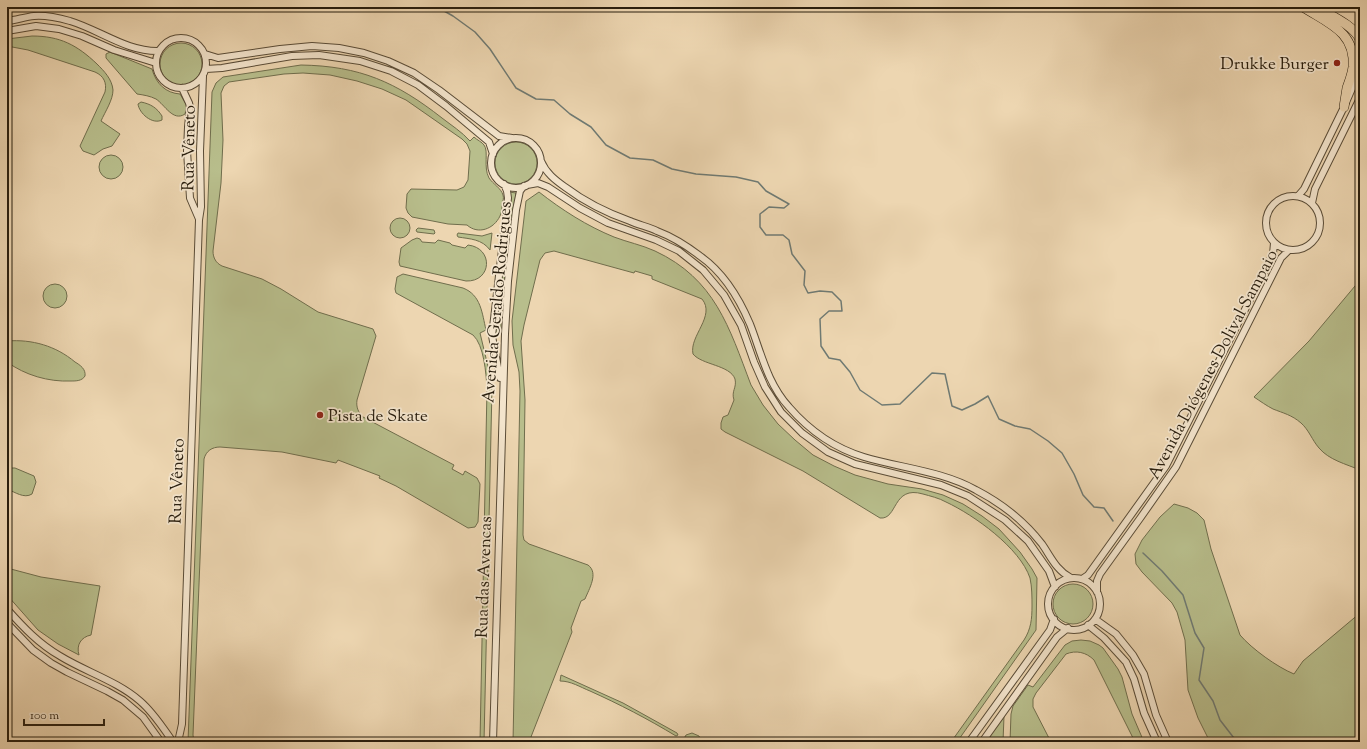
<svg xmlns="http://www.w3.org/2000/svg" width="1367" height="749" viewBox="0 0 1367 749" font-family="'Sorts Mill Goudy',serif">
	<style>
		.green { fill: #b8be8c; stroke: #706e4d }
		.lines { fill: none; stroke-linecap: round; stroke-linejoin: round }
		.stream { stroke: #6f7a73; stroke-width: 1.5 }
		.minor-casing { stroke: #5a4c37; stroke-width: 8 }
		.highway-casing { stroke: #291e0e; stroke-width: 10 }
		.minor { stroke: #f3e4cc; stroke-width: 6 }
		.highway { stroke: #edd6b1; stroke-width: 9 }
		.poi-dot { fill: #8f2418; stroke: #f3e4cc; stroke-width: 1.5 }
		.labels { text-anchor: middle; stroke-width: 3.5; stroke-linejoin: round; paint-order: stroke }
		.poi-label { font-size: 17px; fill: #291e0e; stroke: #f3e4cc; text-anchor: end }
		.street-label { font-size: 17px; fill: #291e0e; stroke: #f3e4cc }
	</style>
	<rect width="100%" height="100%" fill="#edd6b1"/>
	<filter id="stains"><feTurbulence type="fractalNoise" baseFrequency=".005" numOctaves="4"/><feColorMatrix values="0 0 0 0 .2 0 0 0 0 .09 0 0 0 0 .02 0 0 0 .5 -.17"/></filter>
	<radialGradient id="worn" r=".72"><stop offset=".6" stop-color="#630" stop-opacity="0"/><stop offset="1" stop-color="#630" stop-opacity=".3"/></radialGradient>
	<path class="green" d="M32 36C60 36 77 45 97 64 104 71 112 79 113 90 113 100 105 112 101 121L120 134 112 146 103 149 94 155 83 151 80 146 105 92C107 83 104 76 95 72L28 50 7 46V39Z
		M160 64a21 21 0 1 1 42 0a21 21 0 1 1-42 0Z
		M110 52 152 69C156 84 166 93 180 94L187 106 185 114C173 122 165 105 156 99 150 96 144 95 137 94L106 58V54Z
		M301 65C360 66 396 82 442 118 451 125 462 132 470 141L474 137C477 140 482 142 484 145 489 151 483 167 489 178 493 184 501 188 503 195 504 198 503 201 502 204 502 208 502 212 500 216 494 229 478 235 467 225L448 224 412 217 408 213 406 208 407 194 411 189 457 190 464 187 468 180 470 151 467 144 462 139 406 100 382 89 357 81 330 75 303 73 284 74 229 82 224 86 221 93 223 140 221 183 213 251C213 258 216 263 222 266L262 279 281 289 318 312 373 329 376 336 357 400C356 407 358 412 363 417L454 465 452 469 463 475 465 471 477 478 480 484 478 522 475 527 468 528 396 486 379 478 380 476 338 460 336 463 282 452 220 447C212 447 206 451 204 459L193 735 194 742H188L212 92 216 83 223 77Z
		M141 102C151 104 157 108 162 116V120C152 125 139 113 138 104Z
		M495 163a21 21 0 1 1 42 0a21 21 0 1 1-42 0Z
		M99 167a12 12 0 1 1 24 0a12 12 0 1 1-24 0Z
		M509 192 516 193 501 312V331L499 334 497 335 495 333Z
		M539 192C562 210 587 226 614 237 627 242 642 245 655 251 715 279 729 327 751 385L763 405 778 424 795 440 813 455 834 466 855 475 888 484 922 489 943 495 963 504 982 516 999 529 1020 552 1032 569 1037 578 1036 630 957 742H951L1024 640C1031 629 1032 619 1032 606 1032 597 1032 587 1030 578 1020 548 974 515 946 502 939 498 930 496 923 494 892 485 898 520 880 518L803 471 725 432 721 429V423L723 417 728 415 734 400C731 391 737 388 735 379 730 365 702 365 693 354 689 336 716 316 702 299L652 279V276L635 271 634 273 554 251 545 253 540 260 524 325 521 341 525 400 523 535 524 540 529 544 588 565C599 573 589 589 585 599L581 601 571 628 572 632 529 742H513L520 391 519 372 513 345 512 321 526 201Z
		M390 228a10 10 0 1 1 20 0a10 10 0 1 1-20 0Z
		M418 228 434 230 435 233 434 234 417 232 416 230Z
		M458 233 482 236 492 233 490 250C482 239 470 239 458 237L457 235Z
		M417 238 420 239 422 242 435 243 438 240 450 243 452 245 465 248 468 245C494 248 492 282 466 281L400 266 399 262 401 248 412 240Z
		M403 274 463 288C481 295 482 313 486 330L480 333 491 379 492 388 484 742H480L487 388C486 373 484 345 473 335L396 293 395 289 397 277Z
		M1360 280V470C1346 464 1329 460 1319 448 1312 440 1309 430 1301 423 1292 415 1283 413 1273 409 1267 406 1260 401 1254 397L1309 341Z
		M43 296a12 12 0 1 1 24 0a12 12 0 1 1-24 0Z
		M7 341C32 339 56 346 75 362 80 365 86 369 85 376 82 381 76 381 71 381 48 382 25 375 7 362Z
		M9 468H15L34 476 36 482 32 494C24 499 15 492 7 489V469Z
		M1174 504 1188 508 1197 513 1204 520 1211 549 1240 635C1252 649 1277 667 1294 674L1303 661 1360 613V742H1210L1198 718 1188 690 1185 640 1177 612 1172 603 1142 572 1136 564 1135 554 1142 540 1160 517Z
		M7 568 41 577 100 586 91 635C81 637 76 645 79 655L58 644 38 630 7 595Z
		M1053 604a20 20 0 1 1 40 0a20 20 0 1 1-40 0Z
		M1081 640 1090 641 1099 645 1103 648 1118 669 1122 677 1132 714 1144 742H1135L1094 660C1086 652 1076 650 1066 654L1036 693 1033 699V707L1051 742H1010L1011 714 1013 706 1028 685 1033 687 1065 645 1072 641Z
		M561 675 623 703 677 733 678 735 676 736C648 719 619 704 590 691 580 687 571 681 560 681Z
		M1004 716 1003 742H985Z
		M692 733 699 736 702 742H682L686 735Z"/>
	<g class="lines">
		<path class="stream" d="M437 7 453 16 475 32 490 49 516 88 536 99 554 100 570 114 591 127 606 145 630 158 653 160 672 169 696 174 736 177 758 182 766 191 789 204 784 208 769 207 760 214V227L766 235H783L789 240 792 254 805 271 804 285 808 293 820 291 832 292 841 301 842 311H829L820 319 821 346 829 358 840 360 850 372 860 390 882 405 900 404 932 373 945 374 952 406 962 410 975 404 988 396 999 419 1015 426 1030 429 1048 441 1062 453 1074 474 1083 495 1094 507 1104 508 1113 521
			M1143 553 1162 571 1183 595 1195 633 1204 648 1199 680 1213 701 1220 720 1237 742"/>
		<defs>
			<path id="minor" d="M7 21C16 20 25 17 34 16 45 15 59 18 70 21 100 30 127 52 159 51
				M7 31 36 26 59 29 82 36 114 50 156 63
				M156 63a25 25 0 1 1 50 0a25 25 0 1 1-50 0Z
				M1360 48 1358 57 1360 62
				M205 54 218 58 280 49 312 46 339 48 364 53 388 61 414 73 439 90 499 136 512 138
				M206 69 222 68 292 56 319 55 360 61 391 71 418 85 446 106 489 142 493 154
				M182 88 189 103 190 107 188 127 187 151 190 198 199 219
				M491 163a25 25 0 1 1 50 0a25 25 0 1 1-50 0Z
				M541 161C546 173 555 180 565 187 585 202 607 213 630 221 639 225 649 227 657 231 673 237 687 246 700 256 723 272 739 298 750 324 761 352 767 383 789 407 809 430 834 448 864 457 901 468 942 471 976 490 1001 503 1025 522 1042 544 1051 557 1056 570 1071 578
				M527 185 538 183 548 187 580 208 608 223 656 240 679 251 703 270 724 295 741 325 754 362 765 387 781 412 802 433 828 452 855 464 941 485 968 496 1005 520 1028 541 1049 571 1055 587
				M1266 223a27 27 0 1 1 54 0a27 27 0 1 1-54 0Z
				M1298 196 1304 189 1344 107 1360 70
				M1312 203 1315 189 1360 98
				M500 378 492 336 508 198 507 191 504 184
				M1048 604a26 26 0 1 1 52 0a26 26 0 1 1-52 0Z
				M1082 579 1088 575 1166 466 1273 254 1274 243
				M1097 592V581L1100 574 1141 517 1176 467 1281 258 1289 250
				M7 609C23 627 39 644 60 656 86 672 117 681 140 701 154 713 163 728 173 742
				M1095 619 1116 634 1133 655 1144 674 1156 715 1168 742
				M7 623 33 650 51 663 67 672 107 691 123 700 143 717 161 742
				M1088 625 1104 638 1126 662 1134 679 1144 713 1157 742
				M178 742 182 724 199 220 201 207 200 151 203 76
				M493 742 505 334 508 281 516 210 520 191 524 186
				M969 742 1050 630 1054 619
				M982 742 1057 637 1068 628"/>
			<path id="highway" d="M1303 7C1328 23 1356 32 1353 67 1352 75 1349 82 1347 88 1346 94 1345 101 1344 107
				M1317 7C1331 16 1352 24 1360 39"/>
		</defs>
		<use href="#minor" class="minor-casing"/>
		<use href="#highway" class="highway-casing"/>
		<use href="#minor" class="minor"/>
		<use href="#highway" class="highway"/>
	</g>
	<g class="poi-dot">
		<circle cx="1337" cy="63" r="4"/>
		<circle cx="320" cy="415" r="4"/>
	</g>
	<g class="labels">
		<g class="poi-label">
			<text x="1329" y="69">Drukke Burger</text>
			<text x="328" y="421" text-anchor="start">Pista de Skate</text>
		</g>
		<g class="street-label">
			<text transform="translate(188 148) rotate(-89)" y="6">Rua Vêneto</text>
			<text transform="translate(496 302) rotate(-85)" y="6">Avenida Geraldo Rodrigues</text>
			<text transform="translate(1212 364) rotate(-62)" y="6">Avenida Diógenes Dolival Sampaio</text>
			<text transform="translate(176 481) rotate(-88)" y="6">Rua Vêneto</text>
			<text transform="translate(483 577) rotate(-88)" y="6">Rua das Avencas</text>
		</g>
	</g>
	<rect width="1367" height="749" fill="none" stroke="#edd6b1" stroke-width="24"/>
	<rect x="8" y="8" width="1351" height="733" fill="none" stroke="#291e0e" stroke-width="2"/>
	<rect x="12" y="12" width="1343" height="725" fill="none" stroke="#291e0e"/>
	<path d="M24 719v6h80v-6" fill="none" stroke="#291e0e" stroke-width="2"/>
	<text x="30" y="719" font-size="12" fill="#291e0e" stroke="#f3e4cc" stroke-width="3" paint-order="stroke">100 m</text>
	<rect width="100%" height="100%" filter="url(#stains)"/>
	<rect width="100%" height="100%" fill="url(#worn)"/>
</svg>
